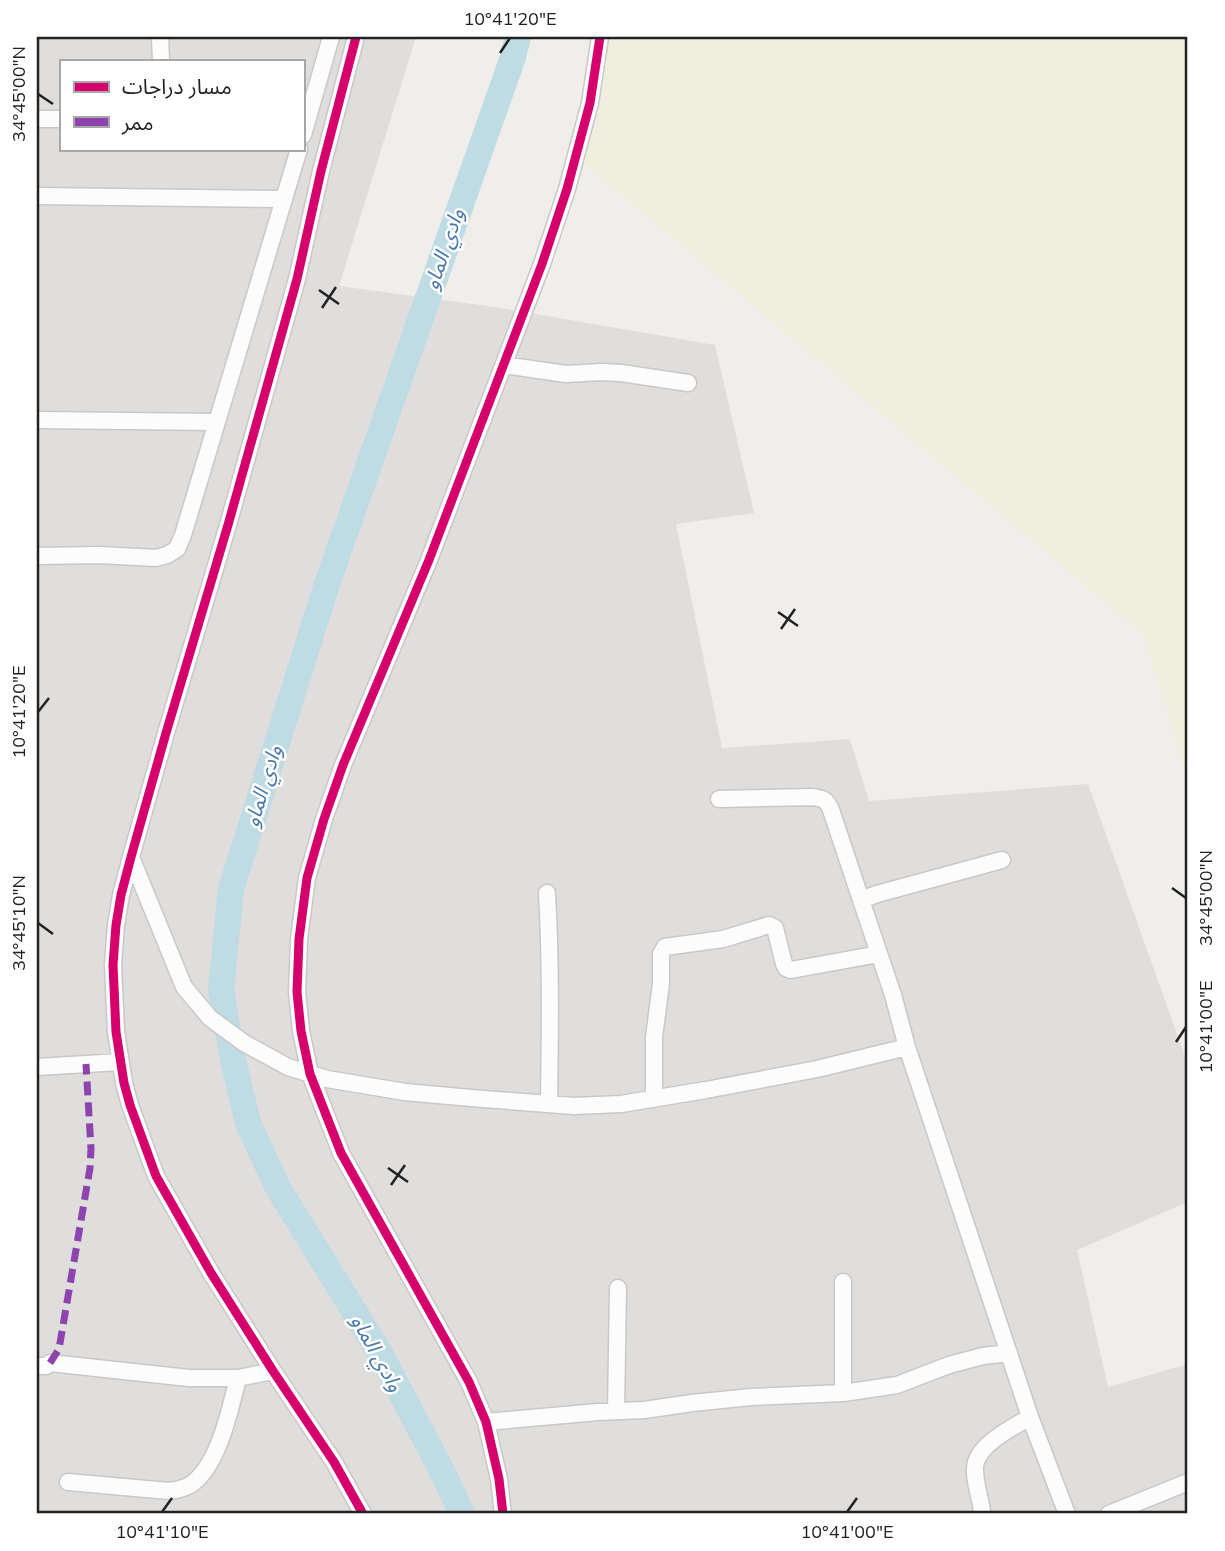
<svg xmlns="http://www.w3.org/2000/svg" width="1225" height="1551" viewBox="0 0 1225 1551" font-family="Mulish,'Noto Sans Arabic',sans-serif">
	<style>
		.residential { fill: #dfdedc; fill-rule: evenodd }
		.farmland { fill: #efefdf }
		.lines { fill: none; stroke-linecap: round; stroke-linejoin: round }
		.river { stroke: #bfdbe3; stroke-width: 26 }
		.street-casing { stroke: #c9c8c7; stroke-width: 19 }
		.street { stroke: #fdfcfc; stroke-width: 16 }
		.quiet { stroke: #8e44ad; stroke-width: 7; stroke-dasharray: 14 7; stroke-linecap: butt }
		.cycleway-casing { stroke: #fff; stroke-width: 13 }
		.cycleway { stroke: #d6006c; stroke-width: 9 }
		.ticks { fill: none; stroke: #222; stroke-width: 2.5 }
		.labels { text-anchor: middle; stroke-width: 5; stroke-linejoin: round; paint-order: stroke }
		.water-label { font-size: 21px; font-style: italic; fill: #4a7aab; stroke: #fff }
		.neatline { fill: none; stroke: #222; stroke-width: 2.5 }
		.ticks-label { font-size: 18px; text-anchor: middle; fill: #222 }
	</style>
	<rect width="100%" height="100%" fill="#f0eeeb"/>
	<path class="residential" d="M37 37H416L339 286 495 307 715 345 754 513 676 524 722 748 850 739 869 801 1088 784 1188 1065V1202L1077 1250 1108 1387 1188 1364V1514H37ZM61 61H303V149H61Z"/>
	<path class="farmland" d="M600 37H1188V780L1142 634 569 151Z"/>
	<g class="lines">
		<path class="river" d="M462 1514 444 1475 380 1353 278 1188 248 1123 233 1060 221 990 231 889 327 584 513 57 518 37"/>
		<defs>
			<path id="street" d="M160 37 161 61
				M356 37 321 171 297 279 228 525 166 733 131 857 121 895 116 925 113 965 116 1032 124 1083 130 1105 156 1176 211 1273 273 1371 334 1462 363 1514
				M37 119H61
				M303 135 331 37
				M37 196 283 199
				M504 365 566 374 602 372 621 373 688 383
				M37 420 217 422
				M37 556 100 555 156 558 167 555 177 549 183 535 299 149
				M719 799 811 797C822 798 827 799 831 810L861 900
				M131 857 184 987 210 1018 244 1043 288 1067 327 1079 405 1092 471 1098 574 1106 621 1104 706 1090 817 1069 907 1047 893 995 861 900 877 894 1002 860
				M547 893C551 963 550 1033 549 1103
				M907 1047 1030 1417 1067 1514
				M37 1067 120 1062
				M654 1099V1037L661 984V954L665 947 723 939 769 925 775 928 784 964 786 968 791 970 879 954
				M843 1282V1393
				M37 1366H46L50 1363 189 1378H238L273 1371
				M616 1411 618 1288
				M486 1422 598 1412 644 1410 692 1403 751 1397 843 1393 897 1385 949 1365 983 1356 1009 1353
				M68 1482 169 1491C177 1490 183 1489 190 1485 219 1466 230 1409 238 1378
				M503 1514 499 1479 486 1422 469 1382 341 1153 310 1074 301 1031 297 992 299 939 307 878 324 819 343 765 429 560 542 264 567 189 590 103 600 37
				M981 1514 982 1511C980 1497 972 1474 976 1462 982 1442 1014 1427 1030 1417
				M1109 1514 1188 1482"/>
		</defs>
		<use href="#street" class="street-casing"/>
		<use href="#street" class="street"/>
		<path class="quiet" d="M50 1363 59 1349 90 1168 91 1149 86 1064"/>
		<defs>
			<path id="cycleway" d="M356 37 321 171 297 279 228 525 166 733 131 857 121 895 116 925 113 965 116 1032 124 1083 130 1105 156 1176 211 1273 273 1371 334 1462 363 1514
				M503 1514 499 1479 486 1422 469 1382 341 1153 310 1074 301 1031 297 992 299 939 307 878 324 819 343 765 429 560 542 264 567 189 590 103 600 37"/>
		</defs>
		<use href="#cycleway" class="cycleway-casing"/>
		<use href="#cycleway" class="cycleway"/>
	</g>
	<path class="ticks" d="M500 53 510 38M38 94 53 104M319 290 339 304M322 308 336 287M778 612 798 626M781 629 795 609M38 712 49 698M1172 888 1186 898M38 923 53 934M1176 1042 1186 1027M388 1168 408 1182M391 1185 405 1165M162 1512 172 1498M847 1512 857 1498"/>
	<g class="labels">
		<g class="water-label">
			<text transform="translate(444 249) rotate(-71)" y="7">وادي الماو</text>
			<text transform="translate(263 786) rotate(-73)" y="7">وادي الماو</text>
			<text transform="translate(377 1353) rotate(61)" y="7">وادي الماو</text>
		</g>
	</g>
	<rect width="1225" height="1551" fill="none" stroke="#ffffff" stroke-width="77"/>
	<rect x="60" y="60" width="245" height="91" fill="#ffffff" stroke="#a7a7a7" stroke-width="2"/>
	<rect x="74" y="82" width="35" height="10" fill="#d6006c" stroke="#a7a7a7" stroke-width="2"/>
	<text x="122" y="94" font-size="21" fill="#222222">مسار دراجات</text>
	<rect x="74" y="117" width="35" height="10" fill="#8e44ad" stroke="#a7a7a7" stroke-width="2"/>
	<text x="122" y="130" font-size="21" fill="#222222">ممر</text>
	<rect x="38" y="38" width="1148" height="1474" class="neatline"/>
	<g class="ticks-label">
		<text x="510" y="25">10°41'20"E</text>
		<text transform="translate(19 94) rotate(-90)" y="6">34°45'00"N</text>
		<text transform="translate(19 712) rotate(-90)" y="6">10°41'20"E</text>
		<text transform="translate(1206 898) rotate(-90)" y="6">34°45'00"N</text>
		<text transform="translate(19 923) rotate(-90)" y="6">34°45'10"N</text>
		<text transform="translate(1206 1027) rotate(-90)" y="6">10°41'00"E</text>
		<text x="162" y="1538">10°41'10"E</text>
		<text x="847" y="1538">10°41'00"E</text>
	</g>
</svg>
